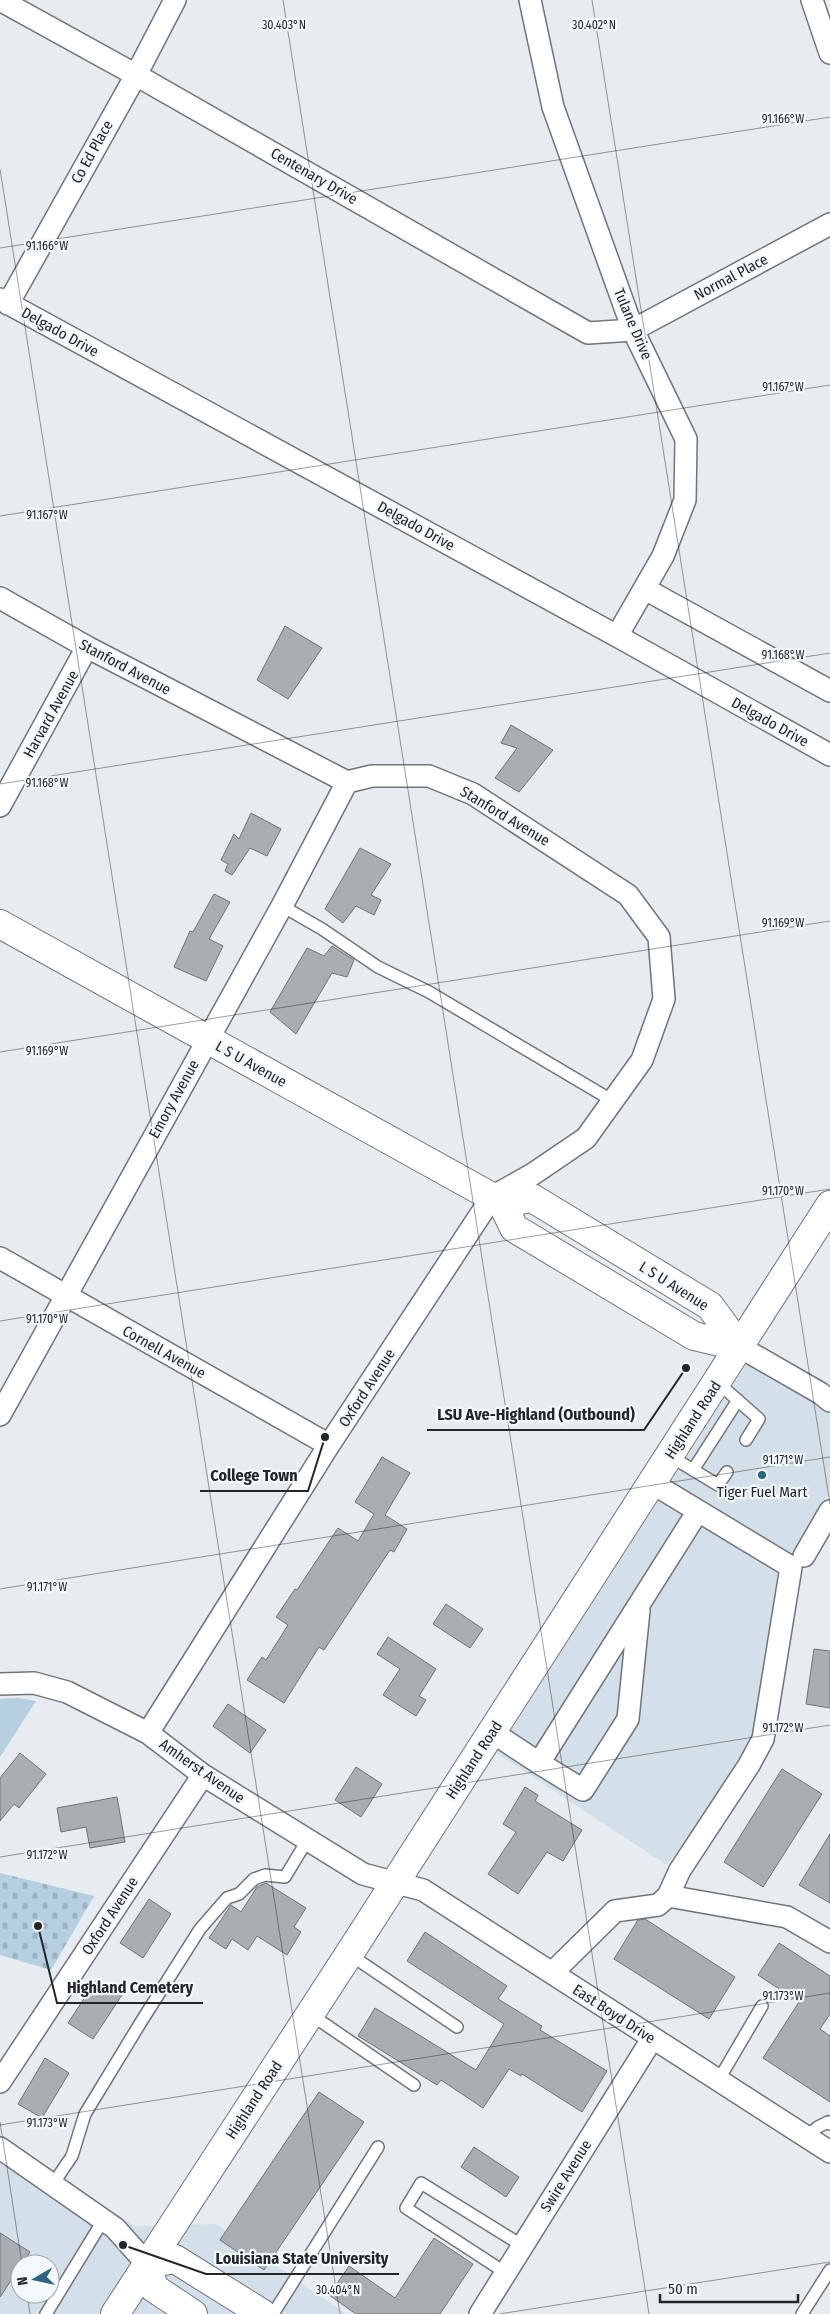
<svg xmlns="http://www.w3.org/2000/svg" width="830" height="2314" viewBox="0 0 830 2314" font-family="'Fira Sans Condensed',sans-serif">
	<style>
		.built { fill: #d3e0e9; fill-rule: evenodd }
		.cemetery { fill: url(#cemetery-stones) }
		.green { fill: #b6d0e1 }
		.building { fill: #a8aeb2; stroke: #6e7377 }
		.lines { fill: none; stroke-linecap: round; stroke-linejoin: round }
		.lane-casing { stroke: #707579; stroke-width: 14 }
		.street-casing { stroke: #707579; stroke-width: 24 }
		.secondary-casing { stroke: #707579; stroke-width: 30 }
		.lane { stroke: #fff; stroke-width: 11 }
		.street { stroke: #fff; stroke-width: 21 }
		.secondary { stroke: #fff; stroke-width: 28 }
		.ticks { fill: none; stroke: #232527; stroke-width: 1; stroke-opacity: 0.45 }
		.poi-dot { fill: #2f637f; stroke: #f3f9fd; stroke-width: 2 }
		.labels { text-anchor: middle; stroke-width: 4.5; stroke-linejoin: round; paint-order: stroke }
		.street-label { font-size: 15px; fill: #232527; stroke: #f3f9fd }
		.poi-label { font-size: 15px; fill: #232527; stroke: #f3f9fd }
		.ticks-label { font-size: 12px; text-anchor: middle; fill: #232527; stroke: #f3f9fd; stroke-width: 4.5; stroke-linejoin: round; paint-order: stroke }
		.leader { fill: none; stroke: #232527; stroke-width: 2 }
		.callout-dot { fill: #232527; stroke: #f3f9fd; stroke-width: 2 }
		.callout-label { font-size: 16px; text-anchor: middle; font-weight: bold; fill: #232527; stroke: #f3f9fd; stroke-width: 4.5; stroke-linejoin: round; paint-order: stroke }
	</style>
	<defs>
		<pattern id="cemetery-stones" width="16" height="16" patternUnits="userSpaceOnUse" patternTransform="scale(1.25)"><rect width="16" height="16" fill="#b6d0e1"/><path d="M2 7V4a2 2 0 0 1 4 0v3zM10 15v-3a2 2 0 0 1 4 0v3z" fill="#9cb2c1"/></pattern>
	</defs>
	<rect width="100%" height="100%" fill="#e6ecf0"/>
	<path class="built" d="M753 1354 830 1402V1491L791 1567 763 1739 667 1865 496 1753Z
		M0 2141 135 2226 216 2224 346 2314H0ZM20 2264H50V2294H20Z"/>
	<path class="cemetery" d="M0 1873 94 1896 51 1970 0 1955Z"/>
	<path class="green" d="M19 1698 36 1701 0 1757V1699Z"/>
	<path class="building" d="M285 626 322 648 288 699 257 680Z
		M511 725 553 750 519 792 495 778 517 748 501 743Z
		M251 813 281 829 267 856 250 848 232 875 225 871 228 864 221 860 234 834 239 839Z
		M360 848 391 864 371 895 381 900 374 915 356 906 343 923 325 909Z
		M214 894 230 902 209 939 223 946 206 981 174 967 190 931 193 932Z
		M332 946 354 960 347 977 332 973 296 1034 270 1012 307 948 324 956Z
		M382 1457 410 1473 385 1515 407 1529 394 1552 390 1550 324 1650 319 1647 284 1703 247 1680 262 1657 266 1660 288 1625 276 1617 295 1589 297 1590 338 1528 358 1541 374 1514 355 1502Z
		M446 1604 483 1629 470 1648 433 1624Z
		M388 1637 436 1669 419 1696 426 1700 416 1716 383 1695 400 1669 377 1654Z
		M814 1649 830 1651V1708L806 1704Z
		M228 1704 266 1730 250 1753 213 1726Z
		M20 1753 46 1774 19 1808 14 1804 0 1821V1778Z
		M356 1767 382 1784 361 1817 335 1800Z
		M782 1769 822 1794 763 1887 724 1862Z
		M525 1787 538 1795 535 1801 582 1830 563 1861 547 1852 518 1894 488 1874 516 1832 503 1824Z
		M117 1797 125 1842 90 1848 86 1827 61 1832 57 1808Z
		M830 1834V1903L799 1885Z
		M266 1883 306 1908 294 1927 301 1932 287 1955 257 1936 248 1950 232 1939 226 1949 209 1938 231 1905 241 1912 257 1887Z
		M149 1899 171 1914 143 1958 120 1943Z
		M645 1919 735 1977 709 2019 614 1959 638 1920Z
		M425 1932 507 1986 498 1999 542 2026 540 2030 607 2071 582 2112 522 2074 521 2076 509 2069 483 2108 441 2080 437 2085 358 2036 375 2008 476 2070 504 2024 407 1961Z
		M779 1943 830 1976V2014L820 2029 830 2036V2102L763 2058 799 2002 758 1975Z
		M97 1979 122 1995 93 2039 68 2023Z
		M45 2058 69 2073 42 2118 18 2104Z
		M319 2092 364 2122 264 2270 220 2240Z
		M474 2147 519 2177 506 2197 461 2167Z
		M0 2233 30 2252 0 2297Z
		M434 2238 473 2264 440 2314H356L329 2295 349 2266 395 2298Z"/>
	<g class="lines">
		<defs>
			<path id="lane" d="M282 906 322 929 378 967 429 992 613 1101
				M717 1382 759 1419 746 1440
				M670 1456 718 1485 727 1472
				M693 1470 738 1400
				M349 1954 457 2027
				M310 2014 414 2085
				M718 2081 762 2006
				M806 2137 818 2127 828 2122 830 2124
				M53 2184 72 2156 85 2114 141 2022 200 1929 227 1898 239 1894 254 1879 265 1875 285 1877 308 1839
				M506 2273 406 2208 421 2183 523 2246
				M46 2314 104 2219
				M273 2314 378 2147
				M802 2314 830 2270"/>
			<path id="street" d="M0 0 136 75 588 333 633 330 830 224
				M530 0 553 107 633 330 686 439 685 500 663 556 617 636
				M812 0 830 53
				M0 299 617 636 830 755
				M8 304 136 75 175 0
				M645 589 830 691
				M0 598 87 647 347 782 372 776H429L473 794 628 895 659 937 664 999 642 1060 586 1138 533 1174 492 1197 329 1445 148 1733
				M0 806 87 647
				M0 1258 329 1445
				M740 1347 820 1393 830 1401
				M0 1415 282 906 347 782
				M804 1556 830 1511
				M0 1684 34 1683 67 1692 148 1733 203 1775 363 1874 423 1890 830 2152
				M492 1732 539 1763 698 1511
				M539 1763 583 1790 628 1719 639 1610
				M668 1896 787 1917 830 1942
				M552 1973 615 1911 658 1905 668 1896 680 1870 749 1765 763 1739 791 1567 652 1483
				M0 2082 203 1775
				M0 2148 115 2228 147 2264
				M480 2314 652 2039"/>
			<path id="secondary" d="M0 924 492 1197 502 1203 514 1228 694 1336 740 1347
				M502 1203 532 1198 710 1306 740 1347
				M147 2264 175 2259 263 2314
				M147 2264 154 2288 193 2314
				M115 2314 353 1948 830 1205"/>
		</defs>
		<use href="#lane" class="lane-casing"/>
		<use href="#street" class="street-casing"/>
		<use href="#secondary" class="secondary-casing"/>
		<use href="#lane" class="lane"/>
		<use href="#street" class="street"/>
		<use href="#secondary" class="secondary"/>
	</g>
	<path class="ticks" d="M283 0 649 2314M592 0 830 1504M0 169 340 2314M0 248 830 117M0 516 830 385M0 784 830 653M0 1052 830 921M0 1321 830 1189M0 1589 830 1457M0 1857 830 1725M0 2122 22 2264M0 2125 830 1993M27 2294 30 2314M499 2314 830 2262"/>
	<circle class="poi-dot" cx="762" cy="1475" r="5"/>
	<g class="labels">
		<g class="street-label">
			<text transform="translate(92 152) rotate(-61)" y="5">Co Ed Place</text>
			<text transform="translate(314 176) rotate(30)" y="5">Centenary Drive</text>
			<text transform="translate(731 277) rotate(-28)" y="5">Normal Place</text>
			<text transform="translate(633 324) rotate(67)" y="5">Tulane Drive</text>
			<text transform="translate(60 332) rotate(29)" y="5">Delgado Drive</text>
			<text transform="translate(416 526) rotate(29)" y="5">Delgado Drive</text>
			<text transform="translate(125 667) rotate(28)" y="5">Stanford Avenue</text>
			<text transform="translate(51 714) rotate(-61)" y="5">Harvard Avenue</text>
			<text transform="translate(770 722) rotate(29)" y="5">Delgado Drive</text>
			<text transform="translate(505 816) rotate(31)" y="5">Stanford Avenue</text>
			<text transform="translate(251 1064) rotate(29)" y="5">L S U Avenue</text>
			<text transform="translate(174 1099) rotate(-61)" y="5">Emory Avenue</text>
			<text transform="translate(674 1286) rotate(32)" y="5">L S U Avenue</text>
			<text transform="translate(164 1352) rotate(29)" y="5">Cornell Avenue</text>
			<text transform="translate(367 1388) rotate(-57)" y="5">Oxford Avenue</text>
			<text transform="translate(693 1420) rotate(-57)" y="5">Highland Road</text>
			<text transform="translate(474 1760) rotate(-57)" y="5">Highland Road</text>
			<text transform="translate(202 1771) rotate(35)" y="5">Amherst Avenue</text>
			<text transform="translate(110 1916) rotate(-57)" y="5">Oxford Avenue</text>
			<text transform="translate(614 2014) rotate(33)" y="5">East Boyd Drive</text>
			<text transform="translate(254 2100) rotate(-57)" y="5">Highland Road</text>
			<text transform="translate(566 2176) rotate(-58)" y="5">Swire Avenue</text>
		</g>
		<g class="poi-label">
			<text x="762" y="1497">Tiger Fuel Mart</text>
		</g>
	</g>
	<g class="ticks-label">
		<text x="284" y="29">30.403°N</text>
		<text x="594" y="29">30.402°N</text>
		<text x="783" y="123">91.166°W</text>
		<text x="47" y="250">91.166°W</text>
		<text x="783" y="391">91.167°W</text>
		<text x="47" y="519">91.167°W</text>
		<text x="783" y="659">91.168°W</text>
		<text x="47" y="787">91.168°W</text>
		<text x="783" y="927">91.169°W</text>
		<text x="47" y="1055">91.169°W</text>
		<text x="783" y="1195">91.170°W</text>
		<text x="47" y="1323">91.170°W</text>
		<text x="783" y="1464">91.171°W</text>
		<text x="47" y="1591">91.171°W</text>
		<text x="783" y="1732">91.172°W</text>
		<text x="47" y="1859">91.172°W</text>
		<text x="783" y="2000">91.173°W</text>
		<text x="47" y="2127">91.173°W</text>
		<text x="338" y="2294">30.404°N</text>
	</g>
	<path class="leader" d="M686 1368L644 1430H427M325 1437L308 1491H200M38 1926L57 2003H203M123 2245L206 2274H399"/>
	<g class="callout-dot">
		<circle cx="686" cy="1368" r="5"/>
		<circle cx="325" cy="1437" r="5"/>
		<circle cx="38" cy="1926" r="5"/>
		<circle cx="123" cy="2245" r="5"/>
	</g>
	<g class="callout-label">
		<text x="536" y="1420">LSU Ave-Highland (Outbound)</text>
		<text x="254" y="1481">College Town</text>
		<text x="130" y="1993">Highland Cemetery</text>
		<text x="302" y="2264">Louisiana State University</text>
	</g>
	<g transform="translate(35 2279) rotate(261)"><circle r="24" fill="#f3f9fd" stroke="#a0a4a7"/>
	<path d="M0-4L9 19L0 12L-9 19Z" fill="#2f637f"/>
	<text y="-8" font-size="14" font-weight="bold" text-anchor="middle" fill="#232527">N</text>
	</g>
	<path d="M660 2294v8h138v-8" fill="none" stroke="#232527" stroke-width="2.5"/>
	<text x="668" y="2294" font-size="15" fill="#232527" stroke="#f3f9fd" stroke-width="4" paint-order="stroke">50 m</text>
</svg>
